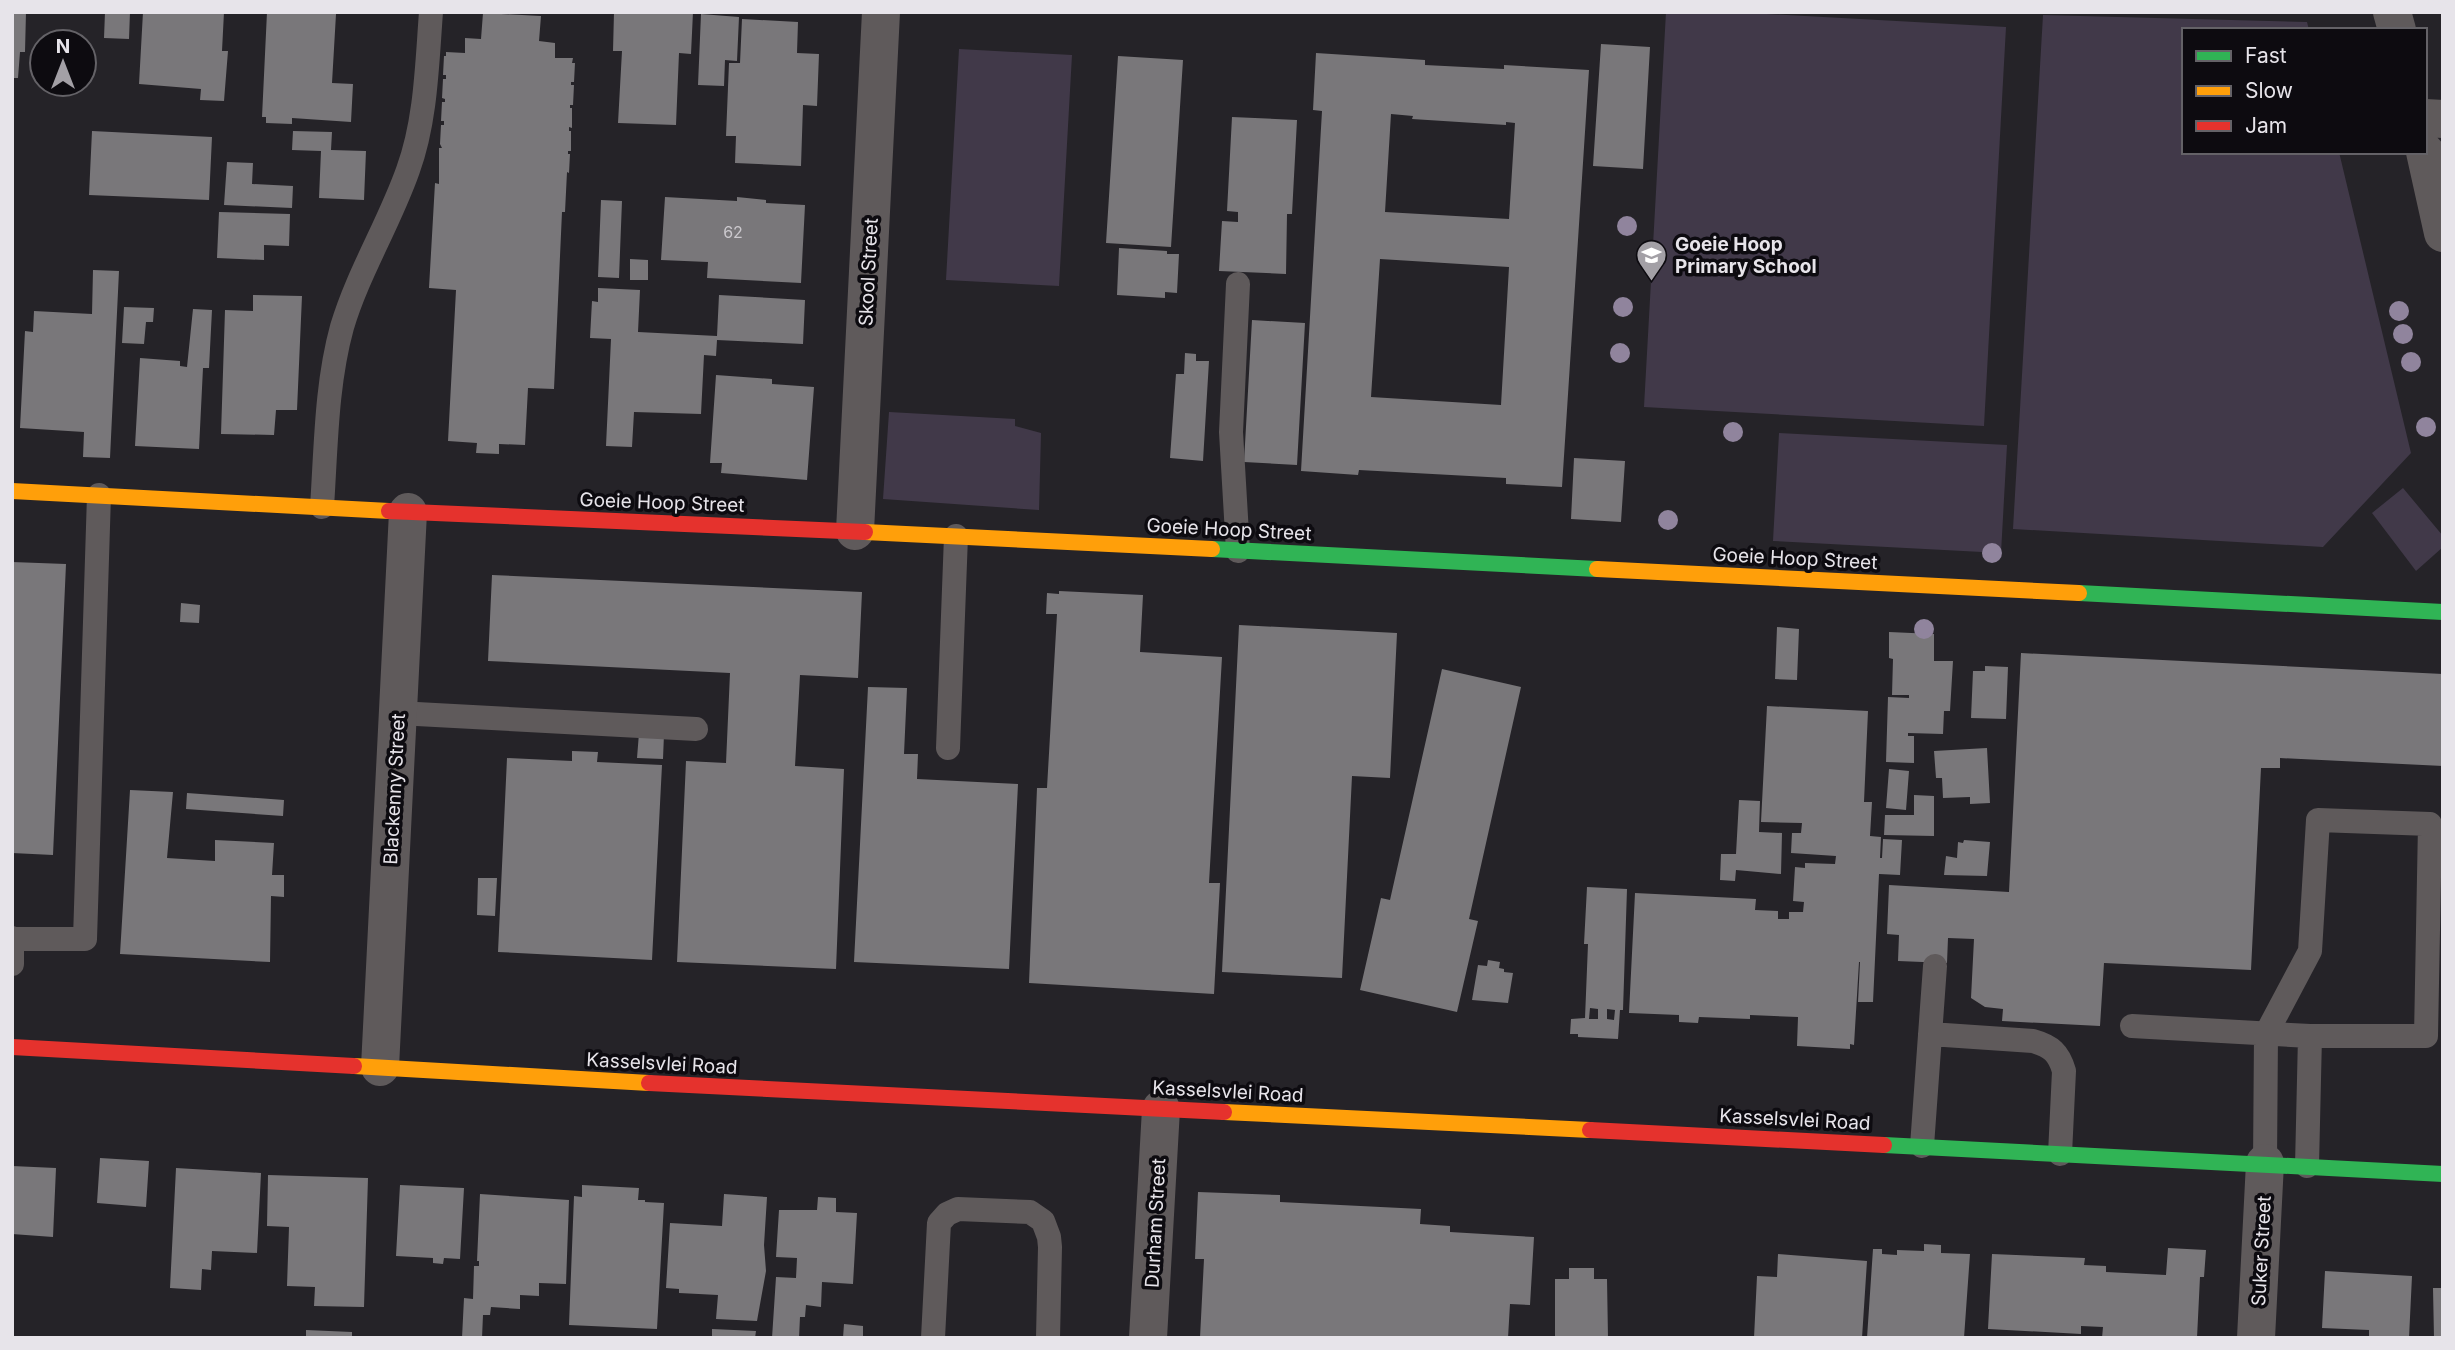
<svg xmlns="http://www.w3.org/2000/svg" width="2455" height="1350" viewBox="0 0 2455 1350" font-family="Inter,sans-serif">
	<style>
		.green { fill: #413949 }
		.building { fill: #79777a; fill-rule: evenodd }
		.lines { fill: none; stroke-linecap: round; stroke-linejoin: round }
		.lane { stroke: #5f5a5b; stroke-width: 24 }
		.street { stroke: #5f5a5b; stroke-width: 38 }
		.fast { stroke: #30b455; stroke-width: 16 }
		.slow { stroke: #ff9f0a; stroke-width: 16 }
		.jam { stroke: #e5322d; stroke-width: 16 }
		.tree { fill: #90849d }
		.labels { text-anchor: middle; stroke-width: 7; stroke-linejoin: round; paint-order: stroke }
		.number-label { font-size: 16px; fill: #ccc9ce }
		.poi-label { font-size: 19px; font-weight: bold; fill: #e7e4ea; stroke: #0d0b10; text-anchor: start }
		.street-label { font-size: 19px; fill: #e7e4ea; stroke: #0d0b10 }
	</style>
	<rect width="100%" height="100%" fill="#252328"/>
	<path class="green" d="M1666 12H1730L2006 27 1984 426 1644 407Z
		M2043 15 2307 22 2309 30H2184V152H2339L2411 453 2323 547 2013 529Z
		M959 49 1072 55 1059 286 946 280Z
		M889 412 1015 419V426L1041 433 1039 510 883 499Z
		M1779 433 2007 445 2001 553 1773 541Z
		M2403 488 2443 536V547L2416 571 2372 513Z"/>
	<path class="building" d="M12 12H26L25 52H20L18 78H12Z
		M105 12H130L129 39 104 38Z
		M143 12H224L222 51H228L224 101 200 100 201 89 139 84Z
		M267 12 336 14 332 83 353 84 351 122 292 118V124L266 123V117H262Z
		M614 12H693L691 54 679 53 676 125 618 123 622 51H613Z
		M483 13 541 16 539 41 555 43V58H573L572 63H575L574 82H571V85H574L573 105H570V108H572V128L569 127V131H571V151H568V154H570L569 173 567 172 565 212H562L554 389 528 388 525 445 499 444V454L476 453 477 443 448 441 456 290 429 288 435 183 439 184V148H442L440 144 441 125H444V121H441L442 102H445V99L442 98 443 79H446V75H443L444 56H446V52L465 53V38L481 39Z
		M701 14 739 17 737 61 725 60 724 86 698 85Z
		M742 19 798 22 797 53 819 54 817 106 803 105 801 166 735 163 736 136H726L729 63H740Z
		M1601 44 1650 47 1643 169 1593 166Z
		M1316 53 1425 60V65L1504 69V65L1589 70 1562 487 1506 484V478L1359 470 1358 475 1301 471 1322 111 1313 110ZM1391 114 1413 116 1412 119 1506 125V122L1515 123 1509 219 1385 212ZM1380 259 1509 267 1501 405 1371 397Z
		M1118 56 1183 60 1171 247 1106 243Z
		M1232 117 1297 120 1292 214H1287L1286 274 1219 271 1222 221 1238 222V212L1227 211Z
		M92 131 212 137 209 200 89 195Z
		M293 131 332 132 331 150 366 151 364 200 319 198 321 151 292 150Z
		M227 162 253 163 252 184 293 186 292 208 224 205Z
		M665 197 737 201V197L766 200V203L805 205 801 283 707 278 708 262 661 260Z
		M601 200 622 201 619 278 598 277Z
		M219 212 290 214 289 246 264 245V260L217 258Z
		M1119 248 1167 251V254H1179L1177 293 1165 292V298L1117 295Z
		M630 259 648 260V280H630Z
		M93 270 119 271 110 458 83 457 84 432 20 428 25 331 33 332 34 311 92 314Z
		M598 288 640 290 638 332 717 336 719 295 805 300 803 344 717 340 716 356 704 355 701 414 634 412 632 447 606 446 611 339 590 338 592 301 598 302Z
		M253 295 302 296 297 410H276L274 435 221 434 225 310 253 311Z
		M124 307 154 308 153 322H146L144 344 122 343Z
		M193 309 212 310 209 368H203L199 449 135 446 140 358 180 361V366L187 367Z
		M1252 320 1305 323 1297 465 1244 462Z
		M1185 353 1196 354V361H1209L1203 461 1170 458 1176 374H1184Z
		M716 375 772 379V384L814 387 807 480 721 473 722 463H710Z
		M1574 458 1625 461 1621 522 1571 519Z
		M12 562 66 564 53 855 12 853Z
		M492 575 862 592 858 678 800 675 795 766 844 769 836 969 677 962 686 761 726 763 730 673 488 661Z
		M1059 591 1143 595 1140 652 1222 657 1209 883H1220L1214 994 1029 983 1037 788H1047L1057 614H1046L1047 593 1059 594Z
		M181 603 200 605 199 623 180 622Z
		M1239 625 1397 633 1390 778 1352 776 1342 978 1222 972Z
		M1777 627 1799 629 1797 680 1775 679Z
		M1889 632 1934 634V661H1953L1950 711H1944L1943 734 1908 733V736H1914V763L1886 762 1888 697 1909 698V695H1892L1893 659 1889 658Z
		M2021 653 2443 674V766L2280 758V768H2261L2251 970 2104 963 2100 1026 2002 1021 2003 1009 1985 1007 1971 998 1974 939 1948 938 1947 963 1898 961 1899 935 1887 934 1889 885 2009 892Z
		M1985 666 2008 667 2006 719 1971 718 1973 671H1985Z
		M1442 669 1521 687 1469 919 1478 921 1457 1012 1360 990 1381 898 1390 900Z
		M868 687 907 688 904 754H918L917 779 1018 784 1009 969 854 962Z
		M1767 706 1868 711 1864 802H1872L1870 836 1881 837 1880 858H1882L1883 839 1902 840 1900 875 1879 874 1873 1002H1858L1860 962H1859L1854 1045 1850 1044V1049L1797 1046 1798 1017 1750 1015V1019L1699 1017 1698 1023 1679 1022V1015L1629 1013 1635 893 1756 899 1755 910 1778 911V919H1789V912H1803L1804 902 1793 901 1795 867 1805 868V863L1835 864 1836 856 1791 853 1792 833H1801L1802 823 1761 822Z
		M639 733 664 734 663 759 637 758Z
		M1987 748 1990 803 1970 804V797L1943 798 1942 778H1936L1934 751Z
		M572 751 598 752 597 762 662 765 652 960 498 952 507 758 572 761Z
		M1889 769 1909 771 1906 810 1886 808Z
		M130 790 173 792 167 858 215 861V840L274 843 272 875H284V897L271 896 270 962 120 954Z
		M187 793 284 800 283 816 186 809Z
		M1914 795 1934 796V836L1884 835 1885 815H1914Z
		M1739 800 1760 801 1759 832 1782 833 1781 874 1736 870 1735 881 1720 880 1721 854H1736Z
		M1964 840 1990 842 1987 876 1944 875 1946 856 1957 858 1958 842 1963 843Z
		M478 878H497L495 916 477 915Z
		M1587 887 1627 889 1623 1010H1620L1618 1039 1578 1037V1034H1570L1571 1019 1585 1018 1588 944H1584ZM1590 1008 1598 1009V1019H1589ZM1607 1009 1615 1010 1614 1020 1607 1019Z
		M1488 960 1500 962 1499 968 1504 969V972L1513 973 1508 1003 1472 1000 1478 965 1487 966Z
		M100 1158 149 1161 146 1207 97 1203Z
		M12 1166 56 1168 53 1237 12 1234Z
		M176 1168 261 1173 257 1253 212 1251 211 1270 202 1269 201 1290 170 1288Z
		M268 1175 368 1178 364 1307 314 1306 315 1287 287 1286 289 1227 267 1226Z
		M400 1185 464 1188 460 1259 444 1258 443 1264 433 1263V1258L396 1256Z
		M582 1185 639 1188 638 1200H645V1202L664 1203 657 1329 569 1325 574 1196 582 1197Z
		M1198 1192 1280 1195V1202L1421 1209 1420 1224 1450 1226V1232L1534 1237 1530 1305 1510 1304 1508 1338H1200L1204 1259H1195Z
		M480 1194 569 1200 566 1284 539 1283V1296L520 1295V1309L491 1307 490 1315H483L482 1338H462L464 1298 473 1299 474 1266H479V1261H477Z
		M724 1194 767 1197 764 1245 766 1271 757 1321 716 1319 718 1295 679 1293V1289L666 1288 670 1223 722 1226Z
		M818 1197 836 1198V1212L857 1213 853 1284 822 1282 821 1307 806 1305 805 1317H800L799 1338H772L776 1277 796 1278 797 1258 776 1257 779 1210H817Z
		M1924 1244 1941 1245V1253L1970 1254 1964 1338H1867L1873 1249H1882V1254L1897 1255V1250L1924 1251Z
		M2168 1248 2206 1250 2204 1277H2200L2197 1338H2102L2103 1327 2081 1326V1334L1988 1329 1992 1254 2085 1258 2084 1265 2106 1266V1272L2166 1275Z
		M1778 1254 1867 1261 1862 1338H1754L1757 1276 1777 1277Z
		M1569 1268H1594V1279H1607L1608 1338H1555V1279H1569Z
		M2325 1271 2412 1276 2409 1338H2369V1330L2322 1328Z
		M2433 1288H2443V1338H2434Z
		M844 1324 863 1326V1338H843Z
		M712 1329 756 1331 755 1338H712Z
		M306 1330 352 1332V1338H306Z"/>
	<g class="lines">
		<path class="lane" d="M1238 284 1231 432 1238 551
			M322 507C326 448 326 385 342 327 358 273 389 224 408 170 426 121 427 64 431 12
			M398 713 696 729
			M948 748 956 536
			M12 938V964
			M13 939H85L99 495
			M2132 1026 2310 1036
			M1930 1034 2033 1041C2051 1046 2059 1053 2064 1071L2060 1154
			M1922 1146 1935 966
			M2265 1163 2266 1034 2310 951 2318 820 2430 824 2426 1036H2310L2307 1166
			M933 1338 939 1223 947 1214 958 1209 1030 1212 1043 1221 1049 1237 1050 1247 1048 1338"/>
		<path class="street" d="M2392 12 2397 30
			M2425 118 2443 119
			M2425 152 2443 233
			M855 531 881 12
			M380 1067 408 512
			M1148 1338 1161 1109
			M2256 1338 2265 1163"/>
		<path class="fast" d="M1212 549 1597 569
			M2079 593 2443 612
			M1884 1145 2443 1174"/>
		<path class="slow" d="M12 491 389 511
			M865 532 1212 549
			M1597 569 2079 593
			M354 1066 649 1083
			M1224 1112 1590 1130"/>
		<path class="jam" d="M389 511 865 532
			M12 1047 354 1066
			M649 1083 1224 1112
			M1590 1130 1884 1145"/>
	</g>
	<g class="tree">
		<circle cx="1627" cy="226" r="10"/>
		<circle cx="1623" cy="307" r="10"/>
		<circle cx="2399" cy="311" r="10"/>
		<circle cx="2403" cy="334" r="10"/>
		<circle cx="1620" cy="353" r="10"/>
		<circle cx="2411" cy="362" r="10"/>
		<circle cx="2426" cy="427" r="10"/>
		<circle cx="1733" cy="432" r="10"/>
		<circle cx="1668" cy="520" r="10"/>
		<circle cx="1992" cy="553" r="10"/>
		<circle cx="1924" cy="629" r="10"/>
	</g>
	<defs>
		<symbol id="school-pin" viewBox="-11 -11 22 30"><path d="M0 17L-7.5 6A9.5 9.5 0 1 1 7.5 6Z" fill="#a3a0a6" stroke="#0d0b10"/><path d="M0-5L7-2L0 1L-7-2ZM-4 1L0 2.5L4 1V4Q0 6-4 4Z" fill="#fff"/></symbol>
	</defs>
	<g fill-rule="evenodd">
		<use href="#school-pin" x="1634" y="238" width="35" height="47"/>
	</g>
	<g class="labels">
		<g class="number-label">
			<text x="733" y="238">62</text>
		</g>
		<g class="poi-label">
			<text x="1675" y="251">Goeie Hoop<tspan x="1675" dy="22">Primary School</tspan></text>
		</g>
		<g class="street-label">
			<text transform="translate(868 272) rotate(-87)" y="7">Skool Street</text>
			<text transform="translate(662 502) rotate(2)" y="7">Goeie Hoop Street</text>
			<text transform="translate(1229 529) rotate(3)" y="7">Goeie Hoop Street</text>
			<text transform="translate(1795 558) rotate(3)" y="7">Goeie Hoop Street</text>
			<text transform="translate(394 789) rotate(-87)" y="7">Blackenny Street</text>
			<text transform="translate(662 1063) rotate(3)" y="7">Kasselsvlei Road</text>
			<text transform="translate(1228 1091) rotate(3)" y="7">Kasselsvlei Road</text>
			<text transform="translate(1795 1119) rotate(3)" y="7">Kasselsvlei Road</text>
			<text transform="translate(1155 1223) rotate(-87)" y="7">Durham Street</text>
			<text transform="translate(2261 1251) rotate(-87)" y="7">Suker Street</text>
		</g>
	</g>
	<rect width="2455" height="1350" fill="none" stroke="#e7e4ea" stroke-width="28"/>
	<rect x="2182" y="28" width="245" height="126" fill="#0d0b10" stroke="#646267" stroke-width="2"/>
	<rect x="2196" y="51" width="35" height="10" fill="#30b455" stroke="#646267" stroke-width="2"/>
	<text x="2245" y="63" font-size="21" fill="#e7e4ea">Fast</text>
	<rect x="2196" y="86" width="35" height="10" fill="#ff9f0a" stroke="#646267" stroke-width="2"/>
	<text x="2245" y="98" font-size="21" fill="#e7e4ea">Slow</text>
	<rect x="2196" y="121" width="35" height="10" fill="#e5322d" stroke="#646267" stroke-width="2"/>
	<text x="2245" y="133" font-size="21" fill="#e7e4ea">Jam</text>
	<g transform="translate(63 63)"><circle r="33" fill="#0d0b10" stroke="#646267" stroke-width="2"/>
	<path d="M0-5L12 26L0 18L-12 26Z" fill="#a3a0a6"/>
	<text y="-10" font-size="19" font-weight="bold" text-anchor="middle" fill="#e7e4ea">N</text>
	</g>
</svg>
